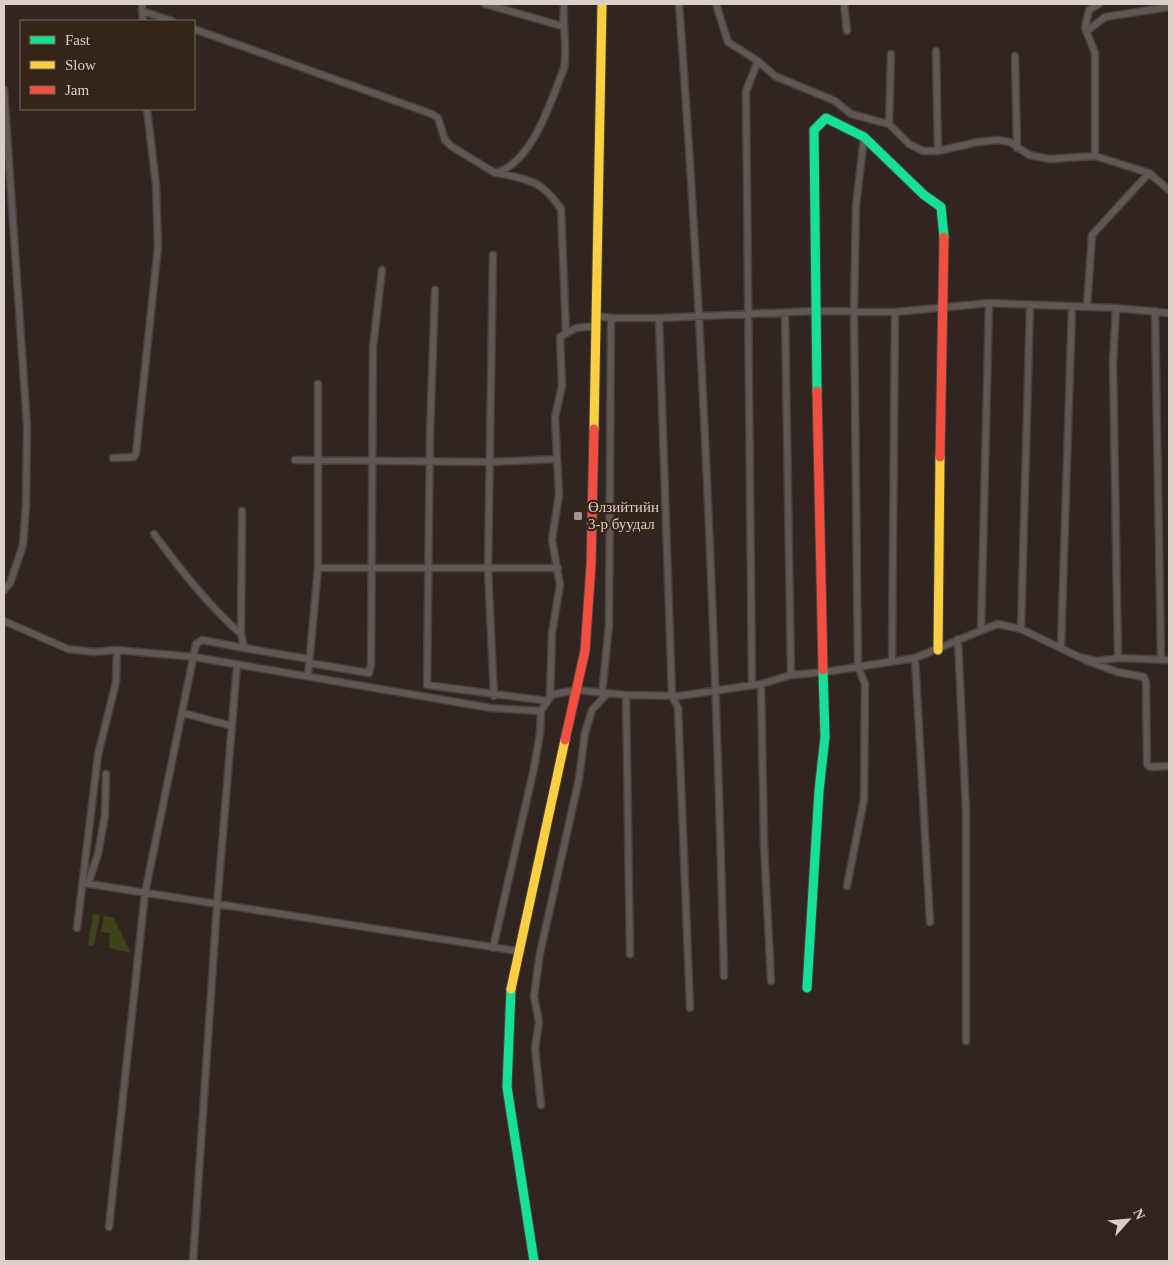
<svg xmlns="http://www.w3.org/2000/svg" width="1173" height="1265" viewBox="0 0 1173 1265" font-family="Georgia,serif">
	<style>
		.green { fill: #3e4319 }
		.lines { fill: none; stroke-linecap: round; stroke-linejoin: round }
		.street-casing { stroke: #4a413c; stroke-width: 9 }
		.fast-casing { stroke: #4a413c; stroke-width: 11 }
		.slow-casing { stroke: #4a413c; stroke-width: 11 }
		.jam-casing { stroke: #4a413c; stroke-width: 11 }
		.street { stroke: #605854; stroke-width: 6 }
		.fast { stroke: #16e098; stroke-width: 9 }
		.slow { stroke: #ffcf43; stroke-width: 9 }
		.jam { stroke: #f24e42; stroke-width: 9 }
		.poi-dot { fill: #a0948d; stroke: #362419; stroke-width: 2 }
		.labels { text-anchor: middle; stroke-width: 4.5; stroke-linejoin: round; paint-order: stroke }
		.poi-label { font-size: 15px; fill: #dccfc8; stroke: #362419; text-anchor: start }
	</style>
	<rect width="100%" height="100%" fill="#30251f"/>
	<path class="green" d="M93 914 100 915 94 946H88Z
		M104 916 113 917 131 953 109 948 110 933 101 932Z"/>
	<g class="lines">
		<defs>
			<path id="street" d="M142 4 143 21
				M485 4 562 26
				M679 4C703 327 716 651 724 976
				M716 4 728 42 758 61 775 76 835 101 851 114 889 124 909 144 923 151H938L978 142 998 140 1010 142 1029 155 1050 159 1095 156 1149 173 1169 190
				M844 4 847 31
				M142 11 172 21
				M194 29 432 114 438 118 445 140 451 146 495 173C532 164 551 101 564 68 568 47 562 26 564 4
				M1087 31 1105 17 1169 7
				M936 51 938 151
				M1015 56 1017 148
				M4 90 27 426 26 505 23 545 10 583 4 590
				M889 124 891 54
				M1095 156V53L1085 28 1089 10 1099 4
				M498 173C530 180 541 180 561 209L566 332
				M493 255 488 569 494 696
				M435 290 430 433 427 685 548 701
				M1087 307 1092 235 1149 173
				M1116 308 1113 362 1118 658
				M1155 311 1161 660
				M785 313 791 675
				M597 316 611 318H659L815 311 895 312 989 303 1116 308 1169 313
				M659 318 672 696 678 708 690 1008
				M113 458 134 457 136 453 158 246 156 185 147 109
				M295 460 490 462 556 459
				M242 511 241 634 244 648 309 659
				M154 534C181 570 208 605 241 634
				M318 568H558
				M4 621 68 649 94 652 117 650 194 657 491 708 541 711 550 697 554 694 577 690 626 695 679 696 761 684 791 675 825 672 915 658 997 624 1021 629 1079 657 1096 661 1118 658 1169 660
				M1021 629 1030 305
				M981 630 989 303
				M958 639 966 811V1041
				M1061 646 1072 307
				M915 658 930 922
				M1085 660 1117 672 1144 677 1146 683 1147 764 1150 767 1169 766
				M892 661 895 312
				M309 663 369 673 371 665 373 347 382 270
				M308 676 318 568V384
				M761 684 764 844 771 981
				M752 685 746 91 758 61
				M602 694 609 625 611 318
				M626 695 630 954
				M550 697 552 633 560 585 552 540 559 495 555 417 562 386 560 337 576 328 597 326
				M183 713 232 726
				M83 883 518 951
				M88 884 98 854 105 815 106 774
				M847 886 864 799 865 684 858 667 854 311 856 206 864 137
				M77 928 98 755 116 682 117 650
				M493 948 534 768 540 733 541 711
				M541 1105 535 1048 539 1022 534 996 540 953 579 779 585 733 592 710 607 694
				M109 1227 145 893 196 644 202 640 244 648
				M193 1261 217 905 237 664"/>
			<path id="fast" d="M817 391 814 130 826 118 864 137 924 195 941 207 944 237
				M807 988 819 791 825 737 823 670
				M511 989 507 1087 534 1261"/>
			<path id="slow" d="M594 429 602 4
				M938 650 940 457
				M511 989 565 740"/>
			<path id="jam" d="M817 391 823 670
				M940 457 944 237
				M565 740 585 651 591 565 594 429"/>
		</defs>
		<use href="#street" class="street-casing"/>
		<use href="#fast" class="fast-casing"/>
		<use href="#slow" class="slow-casing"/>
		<use href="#jam" class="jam-casing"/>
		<use href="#street" class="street"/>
		<use href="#fast" class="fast"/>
		<use href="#slow" class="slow"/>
		<use href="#jam" class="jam"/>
	</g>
	<rect class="poi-dot" x="573" y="511" width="10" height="10" rx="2.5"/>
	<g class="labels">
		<g class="poi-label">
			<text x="588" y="512">Өлзийтийн<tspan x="588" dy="17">3-р буудал</tspan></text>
		</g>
	</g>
	<rect width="1173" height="1265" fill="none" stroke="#dccfc8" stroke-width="10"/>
	<rect x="20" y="20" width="175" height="90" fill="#362419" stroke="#78685f"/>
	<rect x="30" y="36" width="25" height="8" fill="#16e098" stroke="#78685f"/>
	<text x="65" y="45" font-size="15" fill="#dccfc8">Fast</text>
	<rect x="30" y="61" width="25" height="8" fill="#ffcf43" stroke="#78685f"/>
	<text x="65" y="70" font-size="15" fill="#dccfc8">Slow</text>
	<rect x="30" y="86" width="25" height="8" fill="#f24e42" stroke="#78685f"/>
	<text x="65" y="95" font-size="15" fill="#dccfc8">Jam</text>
	<g transform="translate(1128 1220) rotate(63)" stroke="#362419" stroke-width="4" paint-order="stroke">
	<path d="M0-4L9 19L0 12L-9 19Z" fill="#dccfc8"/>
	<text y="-8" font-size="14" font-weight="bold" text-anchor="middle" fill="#dccfc8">N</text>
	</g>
</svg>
